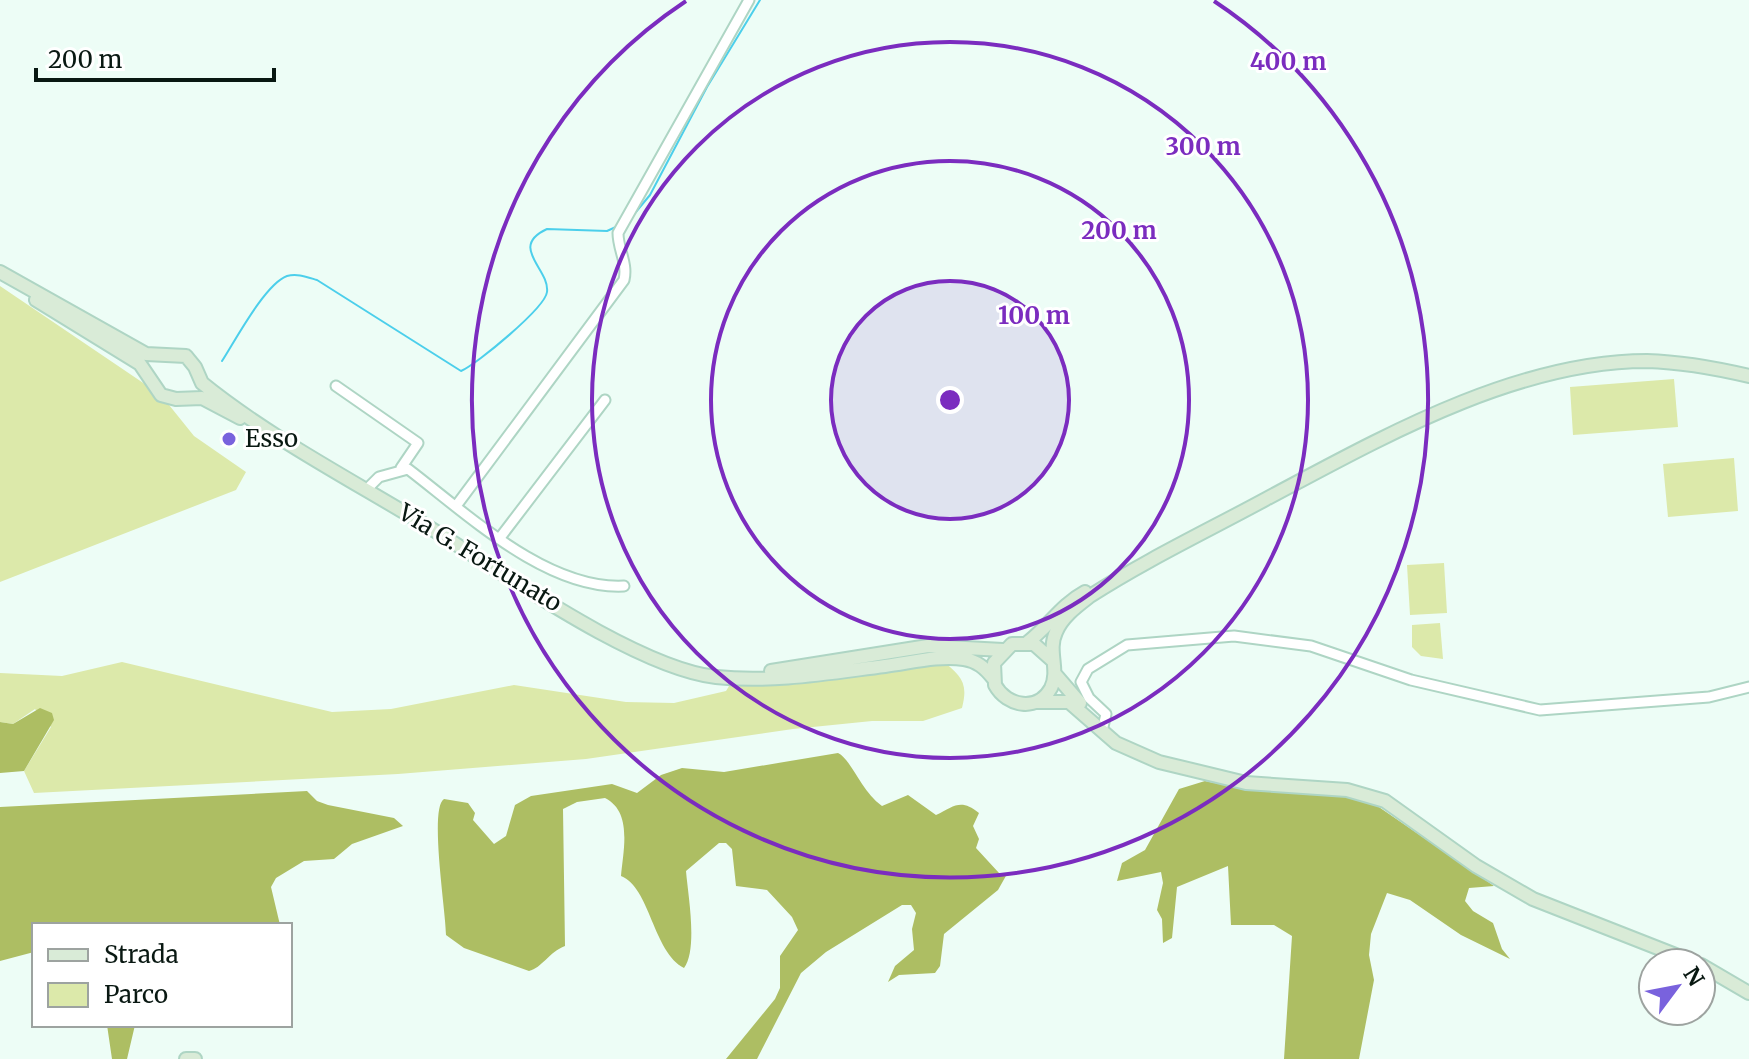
<svg xmlns="http://www.w3.org/2000/svg" width="1749" height="1059" viewBox="0 0 1749 1059" font-family="Merriweather,serif">
	<style>
		.green { fill: #dce9aa }
		.forest { fill: #adbe63 }
		.lines { fill: none; stroke-linecap: round; stroke-linejoin: round }
		.stream { stroke: #4ccfeb; stroke-width: 2 }
		.street-casing { stroke: #aed5c4; stroke-width: 13 }
		.secondary-casing { stroke: #aed5c4; stroke-width: 16 }
		.street { stroke: #fff; stroke-width: 9 }
		.secondary { stroke: #d9ebd7; stroke-width: 12 }
		.ring { fill: none; stroke: #7b2cbf; stroke-width: 4 }
		.poi-dot { fill: #7962dd; stroke: #fff; stroke-width: 3 }
		.labels { text-anchor: middle; stroke-width: 6; stroke-linejoin: round; paint-order: stroke }
		.poi-label { font-size: 24px; fill: #091812; stroke: #fff; text-anchor: start }
		.street-label { font-size: 24px; fill: #091812; stroke: #fff }
		.centre { fill: #7b2cbf; stroke: #fff; stroke-width: 4 }
		.ring-label { font-size: 24px; text-anchor: middle; font-weight: bold; fill: #7b2cbf; stroke: #fff; stroke-width: 6; stroke-linejoin: round; paint-order: stroke }
	</style>
	<rect width="100%" height="100%" fill="#edfdf6"/>
	<path class="green" d="M0 286 161 395 194 436 246 472 236 490 0 582Z
		M1674 379 1678 427 1573 435 1570 387Z
		M1734 458 1738 511 1668 517 1663 464Z
		M1444 563 1447 613 1410 615 1407 565Z
		M1440 623 1443 659 1421 656 1412 647V625Z
		M941 659C960 676 969 681 962 708L923 721H872L793 729 586 759 398 774 34 793 24 771 51 727 35 709 13 724 0 722V673L62 676 122 662 332 712 391 709 514 685 626 702 674 703 726 691 734 678Z"/>
	<path class="forest" d="M40 708 52 713 54 720 24 771 0 773V722L13 724Z
		M838 753C852 760 860 790 882 806L908 795 936 815C954 806 961 798 979 813L973 826 979 839 976 848 999 873 1007 874 998 890 944 934 940 966 935 973 899 975 888 982 895 966 914 950 912 929 916 913 911 905H902L826 952 801 973 757 1059H726L775 999 780 988V956L798 930 792 917 767 890 736 886 732 849 726 843H719L686 871C688 895 698 949 684 968 653 952 650 887 621 876 623 851 633 812 605 798L577 802 563 809 565 946C549 952 542 968 529 971L464 948 446 935C446 912 429 808 444 799L468 803 475 813 473 820 494 844 506 836 515 805 531 796 612 784 637 793 661 775 682 768 724 772Z
		M1205 781C1260 793 1319 787 1373 803L1494 886 1469 888 1465 901 1473 911 1493 923 1502 949 1510 959 1461 935 1410 900 1387 893 1371 934 1369 955 1374 980 1359 1059H1284L1292 936 1274 925H1231L1228 866 1177 887 1172 938 1163 943 1162 919 1157 910 1163 883 1161 872 1117 881 1122 863 1145 850 1179 789Z
		M307 791 317 801 328 805 394 818 403 826 352 844 334 859 304 861 276 878 271 887 280 925H34V952L0 961V807Z
		M107 1025H135L127 1059H112Z"/>
	<g class="lines">
		<path class="stream" d="M630 219 650 195 707 87 760 0
			M222 361C235 341 265 284 287 276 297 273 307 277 317 280L461 371C477 364 545 308 547 292 550 269 508 247 547 229L607 231 618 226"/>
		<defs>
			<path id="street" d="M336 386 418 443 401 468
				M367 489 379 477 408 469C467 514 547 590 624 586
				M456 506 624 280C628 263 618 250 618 233L749 0
				M499 539 605 400
				M1102 731 1106 714 1089 698 1081 682 1088 669 1127 645 1234 636 1311 646 1411 680 1540 710 1709 697 1749 687"/>
			<path id="secondary" d="M0 272 146 354 186 356 195 367 202 383C267 436 355 482 427 526 499 570 636 668 716 677 773 683 829 673 885 666 910 663 938 655 964 659 977 661 985 668 993 678
				M36 300 140 364 161 395 176 399 202 398 240 418
				M1028 642C1049 626 1061 605 1085 592
				M1052 660 1034 644H1012L994 663 995 685C1007 707 1038 712 1051 688 1060 670 1047 651 1056 632 1062 617 1077 606 1090 596 1146 560 1207 531 1266 499 1379 439 1515 361 1647 361 1682 362 1715 368 1749 376
				M771 671 928 646 1003 650
				M1055 674 1080 703
				M1038 702H1069L1116 743 1159 762 1246 783 1347 790 1385 801 1476 866 1533 899 1696 963
				M1701 965 1749 993
				M186 1059H195"/>
		</defs>
		<use href="#street" class="street-casing"/>
		<use href="#secondary" class="secondary-casing"/>
		<use href="#street" class="street"/>
		<use href="#secondary" class="secondary"/>
	</g>
	<circle cx="950" cy="400" r="119" fill="#7b2cbf" fill-opacity=".12"/>
	<g class="ring">
		<circle cx="950" cy="400" r="119"/>
		<circle cx="950" cy="400" r="239"/>
		<circle cx="950" cy="400" r="358"/>
		<path d="M1214 1A478 478 0 1 1 686 1"/>
	</g>
	<circle class="poi-dot" cx="229" cy="439" r="8"/>
	<g class="labels">
		<g class="poi-label">
			<text x="245" y="447">Esso</text>
		</g>
		<g class="street-label">
			<text transform="translate(480 558) rotate(31)" y="8">Via G. Fortunato</text>
		</g>
	</g>
	<circle cx="950" cy="400" r="12" class="centre"/>
	<g class="ring-label">
		<text x="1288" y="70">400 m</text>
		<text x="1203" y="155">300 m</text>
		<text x="1119" y="239">200 m</text>
		<text x="1034" y="324">100 m</text>
	</g>
	<rect x="32" y="923" width="260" height="104" fill="#ffffff" stroke="#9da3a0" stroke-width="2"/>
	<rect x="48" y="949" width="40" height="12" fill="#d9ebd7" stroke="#9da3a0" stroke-width="2"/>
	<text x="104" y="963" font-size="24" fill="#091812">Strada</text>
	<rect x="48" y="983" width="40" height="24" fill="#dce9aa" stroke="#9da3a0" stroke-width="2"/>
	<text x="104" y="1003" font-size="24" fill="#091812">Parco</text>
	<g transform="translate(1677 987) rotate(58)"><circle r="38" fill="#ffffff" stroke="#9da3a0" stroke-width="2"/>
	<path d="M0-6L14 30L0 20L-14 30Z" fill="#7962dd"/>
	<text y="-12" font-size="22" font-weight="bold" text-anchor="middle" fill="#091812">N</text>
	</g>
	<path d="M36 68v12h238v-12" fill="none" stroke="#091812" stroke-width="4"/>
	<text x="48" y="68" font-size="24" fill="#091812" stroke="#ffffff" stroke-width="6" paint-order="stroke">200 m</text>
</svg>
